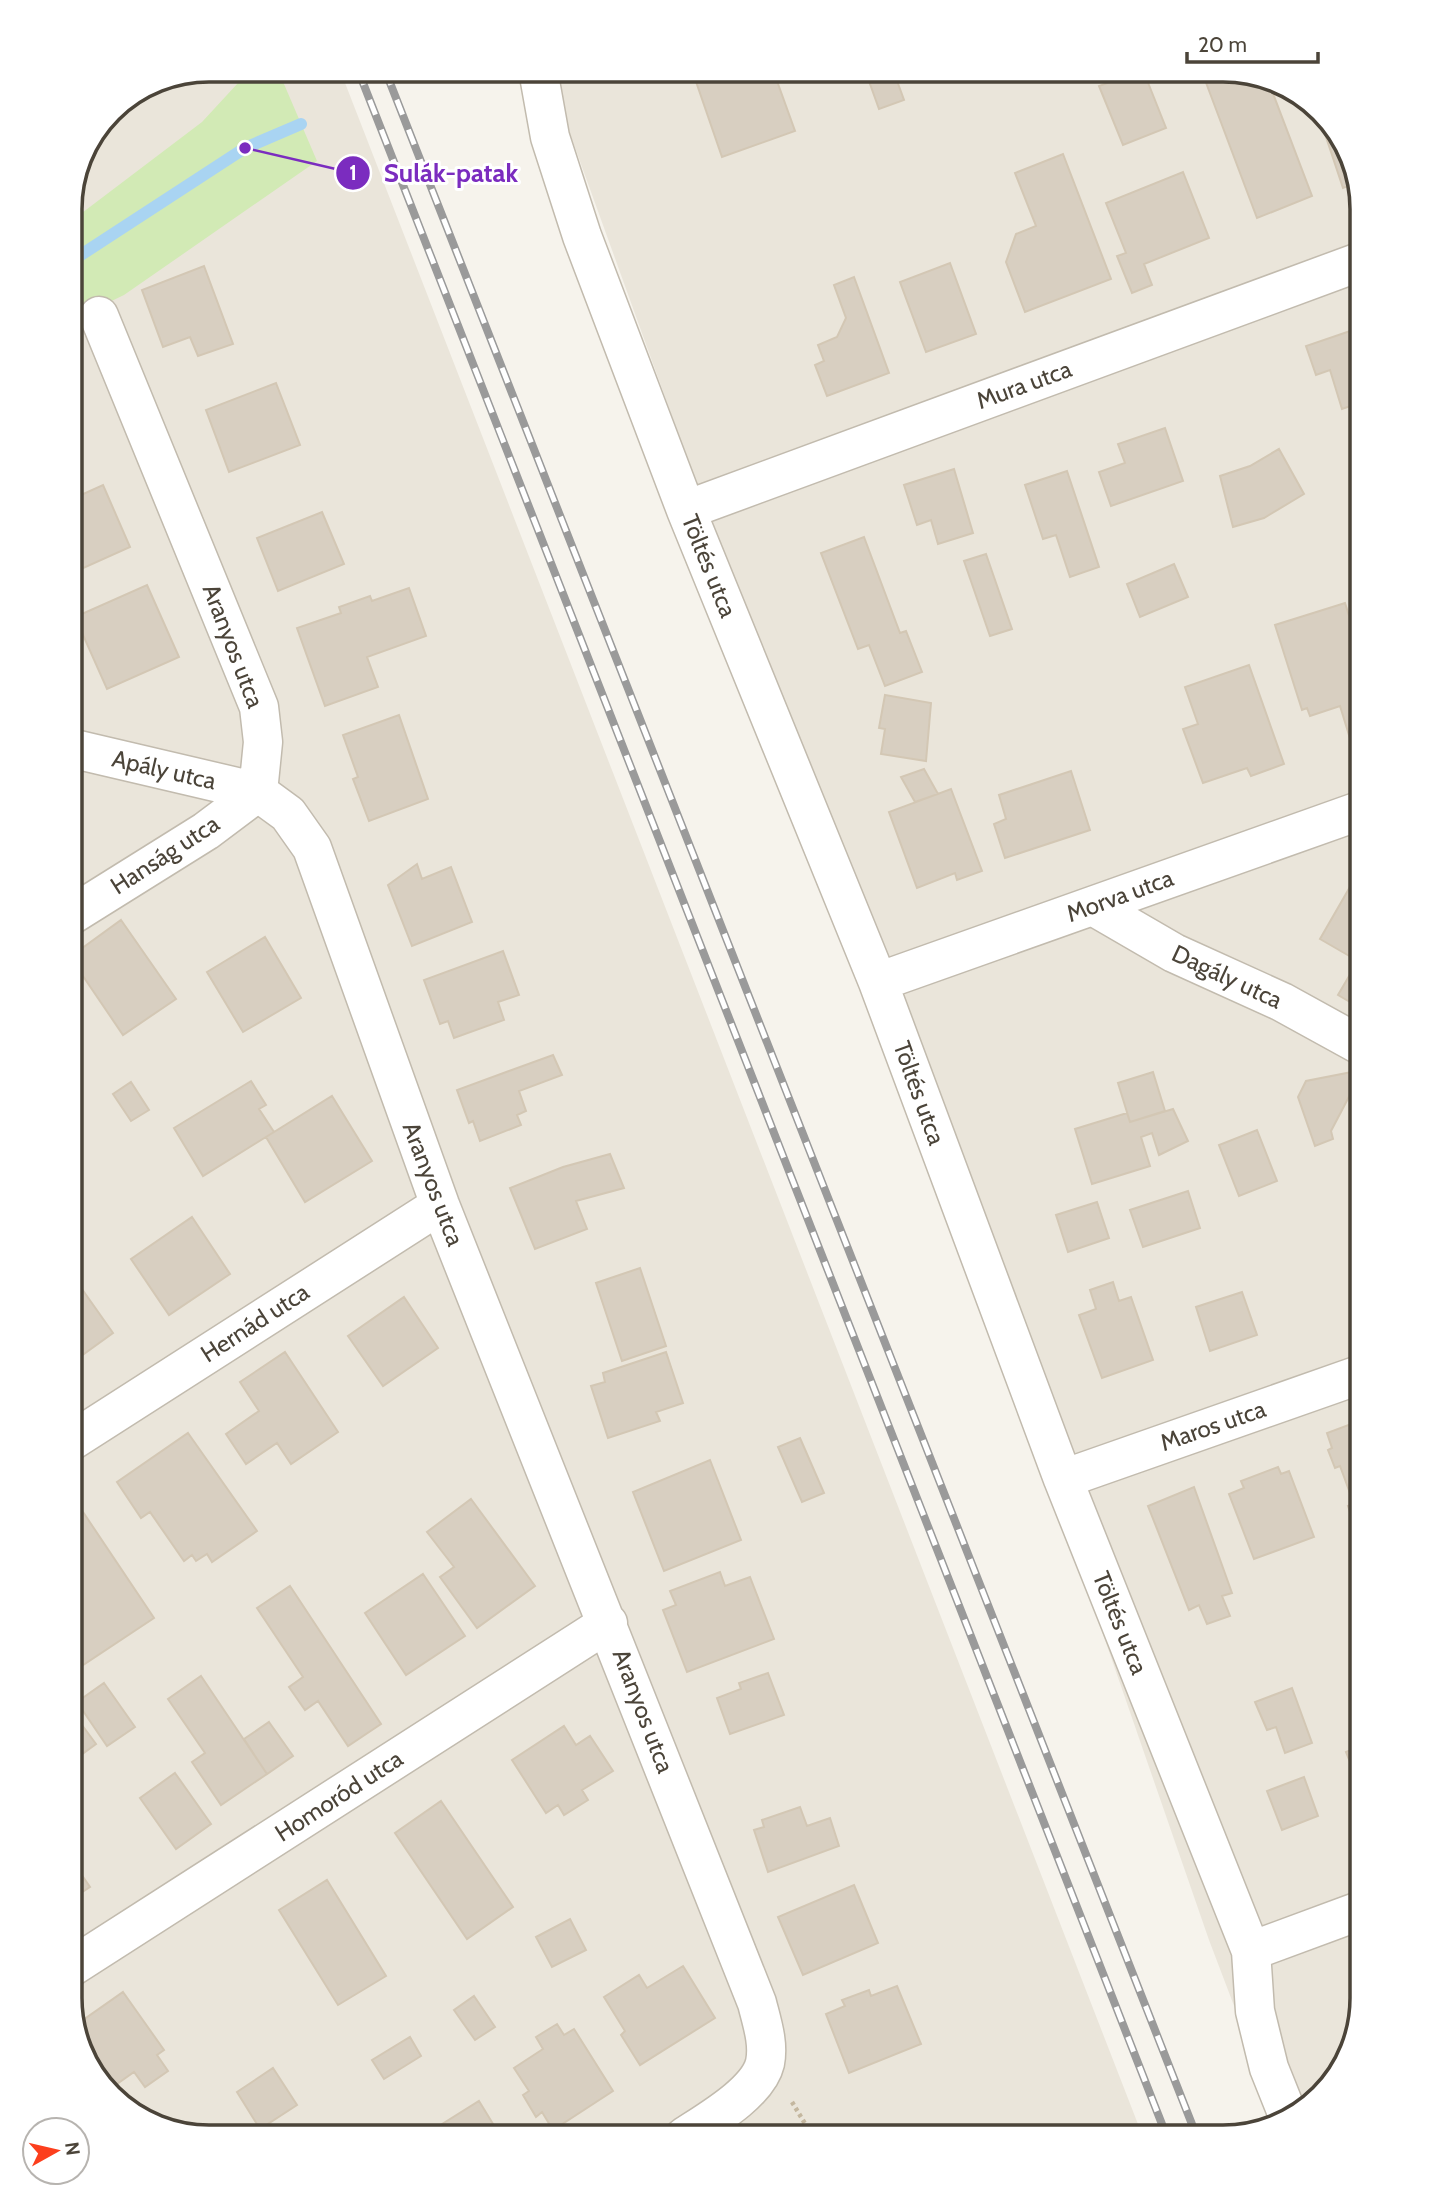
<svg xmlns="http://www.w3.org/2000/svg" width="1432" height="2207" viewBox="0 0 1432 2207" font-family="Cabin,sans-serif">
	<style>
		.residential { fill: #eae5da }
		.green { fill: #d2eab5 }
		.lines { fill: none; stroke-linecap: round; stroke-linejoin: round }
		.stream { stroke: #a9d4f2; stroke-width: 12 }
		.building { fill: #d8cfc1; stroke: #d3c7b4; stroke-width: 2 }
		.street-casing { stroke: #c2bbae; stroke-width: 41 }
		.path { stroke: #c4b79f; stroke-width: 4.5; stroke-dasharray: 3.5 3.5; stroke-linecap: butt }
		.street { stroke: #fff; stroke-width: 38 }
		.rail-casing { stroke: #9a9a9a; stroke-width: 8 }
		.rail { stroke: #fff; stroke-width: 5; stroke-dasharray: 16; stroke-linecap: butt }
		.labels { text-anchor: middle; stroke-width: 6; stroke-linejoin: round; paint-order: stroke }
		.street-label { font-size: 24px; fill: #4b4439; stroke: #fff }
		.rim { fill: none; stroke: #4b4439; stroke-width: 3.5 }
		.leader { fill: none; stroke: #7b2cbf; stroke-width: 2.5 }
		.callout-dot { fill: #7b2cbf; stroke: #fff; stroke-width: 2.5 }
		.mark-label { font-size: 21px; text-anchor: middle; font-weight: bold; fill: #fff }
		.callout-label { font-size: 26px; text-anchor: middle; font-weight: bold; fill: #7b2cbf; stroke: #fff; stroke-width: 6; stroke-linejoin: round; paint-order: stroke }
	</style>
	<rect width="100%" height="100%" fill="#f6f3ec"/>
	<path class="residential" d="M209 70H340L1143 2137H200L132 2114 85 2060 70 1998V200L81 155 111 110 156 80Z
		M552 70H1232L1301 94 1347 147 1362 209V1998L1343 2068 1285 2122 1279 2124 1209 1940 896 1037 564 117Z"/>
	<path class="green" d="M250 70H278L317 161 124 295 70 321V222L202 122Z"/>
	<g class="lines">
		<path class="stream" d="M70 262 245 148 301 124"/>
	</g>
	<path class="building" d="M692 70H773L795 131 722 157Z
		M865 70H893L904 100 879 109Z
		M1143 70 1166 128 1123 145 1099 86Z
		M1205 70H1232L1269 83 1312 196 1257 218 1202 72Z
		M1318 113 1347 147 1356 183 1343 188Z
		M1063 154 1111 279 1025 312 1006 262 1016 234 1036 226 1015 173Z
		M1183 172 1209 238 1144 264 1152 285 1132 293 1117 256 1126 253 1106 203Z
		M950 263 976 334 926 352 900 282Z
		M204 266 233 344 198 356 190 337 163 347 142 290Z
		M854 277 889 373 827 396 815 365 824 361 818 345 837 337 846 318 834 285Z
		M1362 327V402L1342 409 1330 370 1316 375 1306 346Z
		M276 383 300 445 229 472 206 410Z
		M1165 428 1183 481 1111 506 1099 472 1125 463 1118 444Z
		M1279 449 1304 494 1264 518 1233 527 1220 476 1250 466Z
		M954 469 973 533 938 544 931 520 917 525 904 485Z
		M1067 471 1099 567 1070 577 1056 535 1043 539 1025 485Z
		M103 485 130 547 70 574V500Z
		M322 512 344 564 278 591 257 538Z
		M864 537 900 633 906 631 922 672 885 686 869 645 858 649 821 553Z
		M986 554 1012 629 990 636 964 561Z
		M1174 564 1188 597 1140 617 1127 584Z
		M147 585 179 657 107 689 75 617Z
		M409 588 426 636 367 657 378 687 325 706 297 628 341 613 339 607 370 596 372 601Z
		M1345 603 1362 656V745L1353 748 1340 706 1310 716 1307 708 1302 710 1275 625Z
		M1249 665 1284 764 1251 776 1247 768 1203 783 1183 729 1198 724 1185 687Z
		M885 695 931 703 926 761 881 754 885 729 879 728Z
		M399 715 428 799 369 821 353 779 358 777 343 735Z
		M924 769 938 794 915 802 901 777Z
		M1071 771 1090 830 1005 858 994 824 1006 819 999 795Z
		M951 789 982 871 957 880 955 873 917 888 889 812Z
		M417 864 422 879 451 867 472 922 412 946 388 885Z
		M1354 880 1362 885V1009L1338 995 1358 961 1320 939Z
		M121 920 176 999 123 1035 70 957Z
		M265 937 301 998 243 1032 207 972Z
		M503 951 519 995 498 1002 504 1020 454 1038 448 1021 440 1024 424 980Z
		M553 1055 562 1075 519 1091 526 1111 517 1115 521 1125 480 1141 473 1121 469 1123 457 1090Z
		M1362 1070V1089L1352 1091 1331 1131 1333 1139 1315 1146 1298 1097 1306 1081Z
		M1153 1072 1165 1111 1130 1122 1118 1083Z
		M251 1081 266 1105 259 1109 274 1132 203 1176 174 1128Z
		M131 1082 149 1110 131 1121 113 1094Z
		M332 1096 372 1161 305 1202 266 1137Z
		M1173 1109 1188 1141 1159 1155 1152 1133 1141 1137 1150 1166 1092 1184 1075 1129 1127 1113 1130 1122Z
		M1257 1130 1277 1181 1239 1196 1219 1145Z
		M610 1154 624 1188 576 1201 587 1229 535 1249 510 1188 563 1167Z
		M1188 1191 1200 1228 1143 1247 1130 1210Z
		M1097 1202 1109 1238 1068 1252 1056 1215Z
		M192 1217 230 1274 169 1315 131 1259Z
		M640 1268 666 1346 622 1361 596 1283Z
		M77 1282 113 1333 70 1364V1287Z
		M1113 1282 1119 1301 1131 1297 1153 1360 1102 1378 1079 1315 1096 1309 1090 1290Z
		M1242 1292 1257 1335 1210 1351 1196 1307Z
		M404 1297 438 1348 383 1386 348 1336Z
		M285 1352 338 1432 291 1464 277 1443 246 1464 226 1434 259 1411 240 1382Z
		M666 1352 683 1403 656 1412 660 1421 608 1438 591 1386 605 1382 603 1373Z
		M1362 1420V1517L1353 1521 1348 1506 1354 1504 1340 1466 1335 1468 1328 1450 1332 1448 1327 1433Z
		M188 1433 257 1531 212 1562 207 1554 196 1561 192 1555 184 1561 150 1512 141 1518 117 1482Z
		M800 1438 824 1493 802 1502 778 1447Z
		M710 1460 741 1540 664 1571 633 1492Z
		M1278 1467 1281 1474 1289 1471 1314 1537 1254 1559 1229 1494 1244 1488 1241 1481Z
		M1194 1487 1232 1593 1222 1596 1230 1616 1207 1624 1199 1605 1189 1610 1148 1506Z
		M471 1499 535 1586 477 1628 440 1577 454 1567 427 1532Z
		M79 1506 154 1618 80 1667 70 1652V1512Z
		M720 1572 725 1586 750 1577 774 1639 687 1672 663 1610 676 1605 670 1591Z
		M423 1574 465 1636 406 1675 365 1613Z
		M290 1586 381 1724 348 1746 318 1701 305 1710 289 1687 303 1677 257 1608Z
		M768 1673 784 1715 730 1734 717 1698 741 1689 739 1683Z
		M201 1676 267 1774 221 1805 192 1762 205 1753 168 1699Z
		M104 1683 135 1727 107 1746 77 1702Z
		M1292 1688 1312 1743 1285 1753 1276 1727 1267 1730 1255 1702Z
		M79 1721 96 1744 70 1763V1728Z
		M269 1722 293 1756 267 1774 244 1739Z
		M564 1726 576 1745 590 1736 613 1771 582 1790 588 1800 564 1815 558 1805 546 1813 512 1760Z
		M1362 1745V1791L1346 1752Z
		M175 1773 211 1824 176 1849 140 1798Z
		M1304 1777 1318 1816 1282 1830 1267 1791Z
		M441 1801 513 1907 467 1939 395 1833Z
		M800 1807 807 1826 830 1818 839 1846 768 1872 754 1830 764 1827 762 1820Z
		M70 1858 90 1887 70 1900Z
		M327 1880 386 1976 338 2005 279 1910Z
		M854 1885 878 1943 803 1975 778 1917Z
		M570 1919 586 1950 552 1967 536 1937Z
		M683 1966 715 2018 640 2065 621 2035 625 2031 604 1997 639 1975 647 1988Z
		M897 1986 921 2044 849 2073 826 2014 845 2006 842 2000 869 1990 871 1996Z
		M123 1992 164 2050 157 2055 168 2071 145 2087 134 2072 110 2089 85 2060 76 2025Z
		M474 1996 495 2027 475 2040 454 2010Z
		M557 2024 564 2035 574 2029 613 2091 553 2130 542 2112 536 2117 523 2095 529 2091 514 2068 543 2049 536 2037Z
		M410 2037 421 2056 384 2079 372 2060Z
		M273 2068 297 2105 260 2129 237 2092Z
		M479 2101 501 2137H423V2136Z
		M269 2124 277 2137H249L260 2129Z"/>
	<g class="lines">
		<defs>
			<path id="street" d="M538 70 550 137 582 236 686 510 878 982 1063 1479 1251 1951 1255 2011 1269 2068 1289 2118
				M99 316 259 707 263 742 258 792
				M686 510 1362 261
				M70 748 258 792 288 814 312 848 440 1205 757 2003C762 2023 769 2043 765 2063 758 2093 708 2121 684 2137
				M1093 906 1174 953 1282 1002 1362 1046
				M70 916 206 831 258 792
				M878 982 1362 810
				M70 1442 440 1205
				M1063 1479 1362 1374
				M1251 1951 1362 1910
				M70 1968 608 1623"/>
		</defs>
		<use href="#street" class="street-casing"/>
		<path class="path" d="M792 2102 813 2137"/>
		<use href="#street" class="street"/>
		<defs>
			<path id="rail" d="M358 70 1167 2137
				M385 70 1197 2137"/>
		</defs>
		<use href="#rail" class="rail-casing"/>
		<use href="#rail" class="rail"/>
	</g>
	<g class="labels">
		<g class="street-label">
			<text transform="translate(1024 385) rotate(-20)" y="8">Mura utca</text>
			<text transform="translate(709 566) rotate(68)" y="8">Töltés utca</text>
			<text transform="translate(233 646) rotate(69)" y="8">Aranyos utca</text>
			<text transform="translate(164 770) rotate(13)" y="8">Apály utca</text>
			<text transform="translate(165 855) rotate(-33)" y="8">Hanság utca</text>
			<text transform="translate(1120 896) rotate(-20)" y="8">Morva utca</text>
			<text transform="translate(1227 977) rotate(25)" y="8">Dagály utca</text>
			<text transform="translate(919 1093) rotate(70)" y="8">Töltés utca</text>
			<text transform="translate(433 1184) rotate(69)" y="8">Aranyos utca</text>
			<text transform="translate(255 1323) rotate(-33)" y="8">Hernád utca</text>
			<text transform="translate(1213 1426) rotate(-19)" y="8">Maros utca</text>
			<text transform="translate(1120 1623) rotate(68)" y="8">Töltés utca</text>
			<text transform="translate(643 1711) rotate(69)" y="8">Aranyos utca</text>
			<text transform="translate(339 1796) rotate(-33)" y="8">Homoród utca</text>
		</g>
	</g>
	<path d="M0 0H1432V2207H0ZM209 82H1223A127 127 0 0 1 1350 209V1998A127 127 0 0 1 1223 2125H209A127 127 0 0 1 82 1998V209A127 127 0 0 1 209 82Z" fill="#fff" fill-rule="evenodd"/>
	<path class="rim" d="M209 82H1223A127 127 0 0 1 1350 209V1998A127 127 0 0 1 1223 2125H209A127 127 0 0 1 82 1998V209A127 127 0 0 1 209 82Z"/>
	<path class="leader" d="M245 148L353 173"/>
	<g class="callout-dot">
		<circle cx="245" cy="148" r="7"/>
		<circle cx="353" cy="173" r="18"/>
	</g>
	<g class="mark-label">
		<text x="353" y="180">1</text>
	</g>
	<g class="callout-label">
		<text x="451" y="182">Sulák-patak</text>
	</g>
	<g transform="translate(56 2151) rotate(82)"><circle r="33" fill="#ffffff" stroke="#b7b4b0" stroke-width="2"/>
	<path d="M0-5L12 26L0 18L-12 26Z" fill="#fc3f1d"/>
	<text y="-10" font-size="19" font-weight="bold" text-anchor="middle" fill="#4b4439">N</text>
	</g>
	<path d="M1187 52v10h131v-10" fill="none" stroke="#4b4439" stroke-width="3.5"/>
	<text x="1198" y="52" font-size="21" fill="#4b4439" stroke="#ffffff" stroke-width="5" paint-order="stroke">20 m</text>
</svg>
